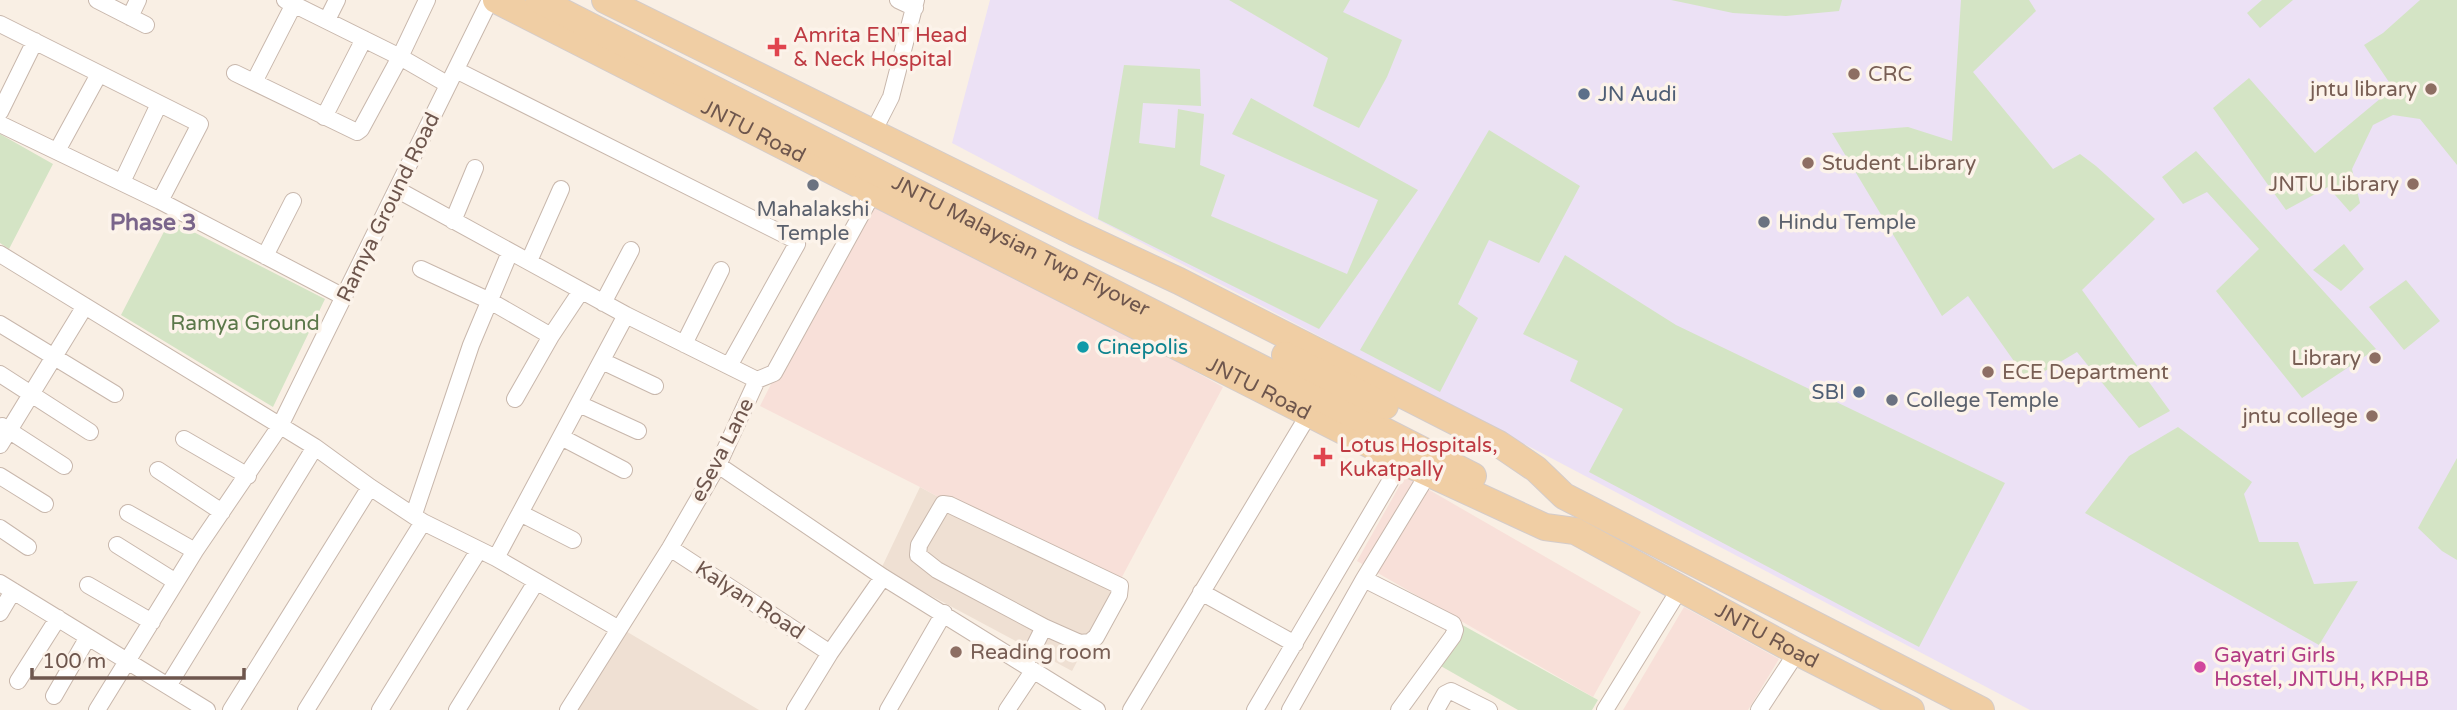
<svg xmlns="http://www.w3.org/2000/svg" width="2457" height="710" viewBox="0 0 2457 710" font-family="'Varela Round',sans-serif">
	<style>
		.residential { fill: #efe0d3 }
		.commercial { fill: #f8e0d9 }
		.education { fill: #ece1f5 }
		.green { fill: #d4e4c5 }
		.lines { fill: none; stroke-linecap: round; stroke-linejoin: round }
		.minor-casing { stroke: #c8b7ac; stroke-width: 18 }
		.primary-casing { stroke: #d4ccca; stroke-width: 28 }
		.minor { stroke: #fff; stroke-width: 16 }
		.primary { stroke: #f0cea4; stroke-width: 26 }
		.health-dot { fill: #e0444e; stroke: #fcf3ea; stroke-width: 2.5 }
		.education-dot { fill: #8d6e63; stroke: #fcf3ea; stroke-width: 2.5 }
		.service-dot { fill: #5c6f8a; stroke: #fcf3ea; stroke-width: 2.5 }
		.worship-dot { fill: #6b7280; stroke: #fcf3ea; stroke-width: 2.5 }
		.culture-dot { fill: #0f9aa8; stroke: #fcf3ea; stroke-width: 2.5 }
		.hotel-dot { fill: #d1479c; stroke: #fcf3ea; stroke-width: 2.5 }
		.labels { text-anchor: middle; stroke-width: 7; stroke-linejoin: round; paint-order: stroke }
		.health-label { font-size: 21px; fill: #be3a42; stroke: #fcf3ea; text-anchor: start }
		.education-label { font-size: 21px; fill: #785e54; stroke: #fcf3ea; text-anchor: start }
		.service-label { font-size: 21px; fill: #4e5e75; stroke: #fcf3ea; text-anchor: start }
		.street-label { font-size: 21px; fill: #6e564d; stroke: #fcf3ea }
		.worship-label { font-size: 21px; fill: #5b616d; stroke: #fcf3ea; text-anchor: start }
		.park-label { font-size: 21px; fill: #5b784a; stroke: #fcf3ea }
		.culture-label { font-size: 21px; fill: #0d838f; stroke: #fcf3ea; text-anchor: start }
		.hotel-label { font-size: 21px; fill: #b23c85; stroke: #fcf3ea; text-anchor: start }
		.neighbourhood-label { font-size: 23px; font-weight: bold; fill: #7a658b; stroke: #fcf3ea }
	</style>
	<rect width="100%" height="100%" fill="#f9efe4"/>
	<path class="residential" d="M920 487 1114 592 1072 671 881 569Z
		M624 630 759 710H577Z"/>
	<path class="commercial" d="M865 197 1025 278 1223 387 1114 592 920 487 760 406Z
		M1405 476 1641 612 1593 697 1357 561Z
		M1684 607 1779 659 1748 710H1623Z"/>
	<path class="education" d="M990 0H2457V710H2030L952 143Z"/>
	<path class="green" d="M1229 0H1350L1343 12 1402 40 1387 77 1359 128 1313 106 1328 58Z
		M1671 0H1842L1839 11 1786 16 1733 13Z
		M1961 0H2029L2036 11 1973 72 2053 169 2080 154 2096 166 2155 219 2082 290 2170 411 2139 428 2077 352 2028 381 1968 296 1942 316 1832 133 1908 127 1952 141Z
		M2262 0H2293L2260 28 2247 13Z
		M2420 0H2457V165L2420 119 2393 115 2373 125 2352 169 2360 203 2350 212 2328 187 2286 210 2213 108 2249 78 2315 153 2393 88 2364 45 2383 33Z
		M1124 65 1200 69 1201 106 1143 103 1139 143 1175 148 1178 109 1204 114 1200 165 1225 175 1211 216 1347 274 1378 200 1232 134 1251 98 1418 190 1319 329 1098 219Z
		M1489 130 1580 186 1539 263 1489 240 1458 304 1478 318 1440 392 1360 350Z
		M0 134 53 164 9 249 0 243Z
		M2196 151 2376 349 2302 398 2216 291 2259 249 2207 192 2183 204 2162 177Z
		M170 220 325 299 273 407 121 315Z
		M2344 244 2364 269 2341 291 2313 270Z
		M1565 255 1676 325 2005 483 1919 647 1589 472 1623 409 1570 381 1578 361 1523 334Z
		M2406 280 2440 321 2404 350 2369 307Z
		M2178 427 2252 482 2244 494 2259 542H2298L2314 584 2358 581 2319 645 2085 513 2129 456Z
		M2457 458V560L2442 551 2418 528Z
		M1457 622 1598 700 1592 710H1518L1432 661Z"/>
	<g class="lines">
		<defs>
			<path id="minor" d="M97 0 146 25
				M285 0 400 57 447 84
				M898 0 915 8
				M130 17 138 0
				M327 20 337 0
				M0 24 200 124 160 201
				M456 70 793 239 797 244 729 366
				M235 73 357 132 361 129 400 57 427 0
				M254 82 294 4
				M0 112 35 41
				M324 117 364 39
				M0 124 160 201 344 297
				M873 132 891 97 916 0
				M57 151 99 74
				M122 182 159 104
				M398 190 626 315 757 380
				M453 221 475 168
				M0 254 315 447 370 487 423 522 496 558 619 629
				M265 256 293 201
				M529 261 561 189
				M421 269 490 301 551 336 581 291
				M603 303 631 250
				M0 324 115 394
				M684 344 721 270
				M602 361 655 386
				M0 374 90 432
				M515 399 551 336
				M579 404 638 431
				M2 426 64 466
				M561 437 624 470
				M184 439 248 476
				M0 445 85 306
				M718 465 883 577 1097 710
				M158 470 222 512
				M0 476 45 504
				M128 513 195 551
				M520 513 573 540
				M414 514 471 345 510 252
				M0 528 28 547
				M117 545 176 582
				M670 548 830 653
				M496 558 626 315
				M1364 579 1453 624 1455 630 1453 636 1399 710
				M0 583 207 710
				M88 585 152 622
				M1201 592 1295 644
				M0 613 13 591
				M1025 665 1044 627 937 570 918 555 919 545 943 504 950 505 1120 586 1119 595 1096 637 1090 642 1080 643 1044 627
				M18 681 58 618
				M168 686 315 447
				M54 696 88 637
				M97 710 195 551 280 426 490 0
				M231 710 370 487
				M306 710 423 522
				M380 710 479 550
				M457 710 536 582
				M568 710 670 548 718 465 757 380 774 373 873 193
				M795 710 830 653 883 577
				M888 710 944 613
				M1007 710 1033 671
				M1131 710 1309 414
				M1255 710 1402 461
				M1290 710 1364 579 1428 474
				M1436 710 1445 694 1451 691 1489 710
				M1605 710 1681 587
				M1759 710 1797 652"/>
			<g id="primary">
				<path id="s1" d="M496 0 1402 461 1545 527 1575 531 1797 652 1911 710"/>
				<path id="s2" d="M539 0 1473 476"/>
				<path d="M605 0 1074 232 1179 281 1499 444 1536 469 1564 496 1981 710"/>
				<path d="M1285 355 1385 406"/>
			</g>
		</defs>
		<use href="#minor" class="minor-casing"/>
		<use href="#primary" class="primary-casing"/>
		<use href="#minor" class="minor"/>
		<use href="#primary" class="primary"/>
	</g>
	<g class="health-dot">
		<path d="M773.5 36.5h7v7h7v7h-7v7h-7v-7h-7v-7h7z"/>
		<path d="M1319.5 446.5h7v7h7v7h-7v7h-7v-7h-7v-7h7z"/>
	</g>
	<g class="education-dot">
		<circle cx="1854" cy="74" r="7"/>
		<circle cx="2431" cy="89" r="7"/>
		<circle cx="1808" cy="163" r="7"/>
		<circle cx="2413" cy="184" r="7"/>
		<circle cx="2375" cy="358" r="7"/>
		<circle cx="1988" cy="372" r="7"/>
		<circle cx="2372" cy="416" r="7"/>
		<circle cx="956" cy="652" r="7"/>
	</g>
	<g class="service-dot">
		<circle cx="1584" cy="94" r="7"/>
		<circle cx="1859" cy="392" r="7"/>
	</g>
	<g class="worship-dot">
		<circle cx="813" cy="185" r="7"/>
		<circle cx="1764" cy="222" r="7"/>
		<circle cx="1892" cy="400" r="7"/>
	</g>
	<circle class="culture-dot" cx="1083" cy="347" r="7"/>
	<circle class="hotel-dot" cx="2200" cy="667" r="7"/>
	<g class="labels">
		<g class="health-label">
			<text x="793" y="42">Amrita ENT Head<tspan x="793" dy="24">&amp; Neck Hospital</tspan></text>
			<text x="1339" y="452">Lotus Hospitals,<tspan x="1339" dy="24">Kukatpally</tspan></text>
		</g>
		<g class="education-label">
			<text x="1868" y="81">CRC</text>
			<text x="2417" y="96" text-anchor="end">jntu library</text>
			<text x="1822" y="170">Student Library</text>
			<text x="2399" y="191" text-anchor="end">JNTU Library</text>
			<text x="2361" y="365" text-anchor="end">Library</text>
			<text x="2002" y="379">ECE Department</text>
			<text x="2358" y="423" text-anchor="end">jntu college</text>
			<text x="970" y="659">Reading room</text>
		</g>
		<g class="service-label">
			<text x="1598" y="101">JN Audi</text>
			<text x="1845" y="399" text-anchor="end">SBI</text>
		</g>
		<g class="street-label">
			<text dy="7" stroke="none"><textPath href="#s1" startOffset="289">JNTU Road</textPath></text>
			<text transform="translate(388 207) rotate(-64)" y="7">Ramya Ground Road</text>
			<text dy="7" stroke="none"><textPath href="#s2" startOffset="541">JNTU Malaysian Twp Flyover</textPath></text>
			<text dy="7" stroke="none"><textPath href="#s1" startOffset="856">JNTU Road</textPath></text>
			<text transform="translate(722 450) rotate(-63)" y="7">eSeva Lane</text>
			<text transform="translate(750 600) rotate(33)" y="7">Kalyan Road</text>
			<text dy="7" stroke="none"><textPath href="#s1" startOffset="1423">JNTU Road</textPath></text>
		</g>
		<g class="worship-label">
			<text x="813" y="216" text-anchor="middle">Mahalakshi<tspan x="813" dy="24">Temple</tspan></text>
			<text x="1778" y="229">Hindu Temple</text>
			<text x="1906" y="407">College Temple</text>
		</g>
		<g class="park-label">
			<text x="245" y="330">Ramya Ground</text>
		</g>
		<g class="culture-label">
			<text x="1097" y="354">Cinepolis</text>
		</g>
		<g class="hotel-label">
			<text x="2214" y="662">Gayatri Girls<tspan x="2214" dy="24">Hostel, JNTUH, KPHB</tspan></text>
		</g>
		<g class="neighbourhood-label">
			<text x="153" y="230">Phase 3</text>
		</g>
	</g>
	<path d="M32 668v10h212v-10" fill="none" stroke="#6e564d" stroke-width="3.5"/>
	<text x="42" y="668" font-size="21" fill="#6e564d" stroke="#fcf3ea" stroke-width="5" paint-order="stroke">100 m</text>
</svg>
